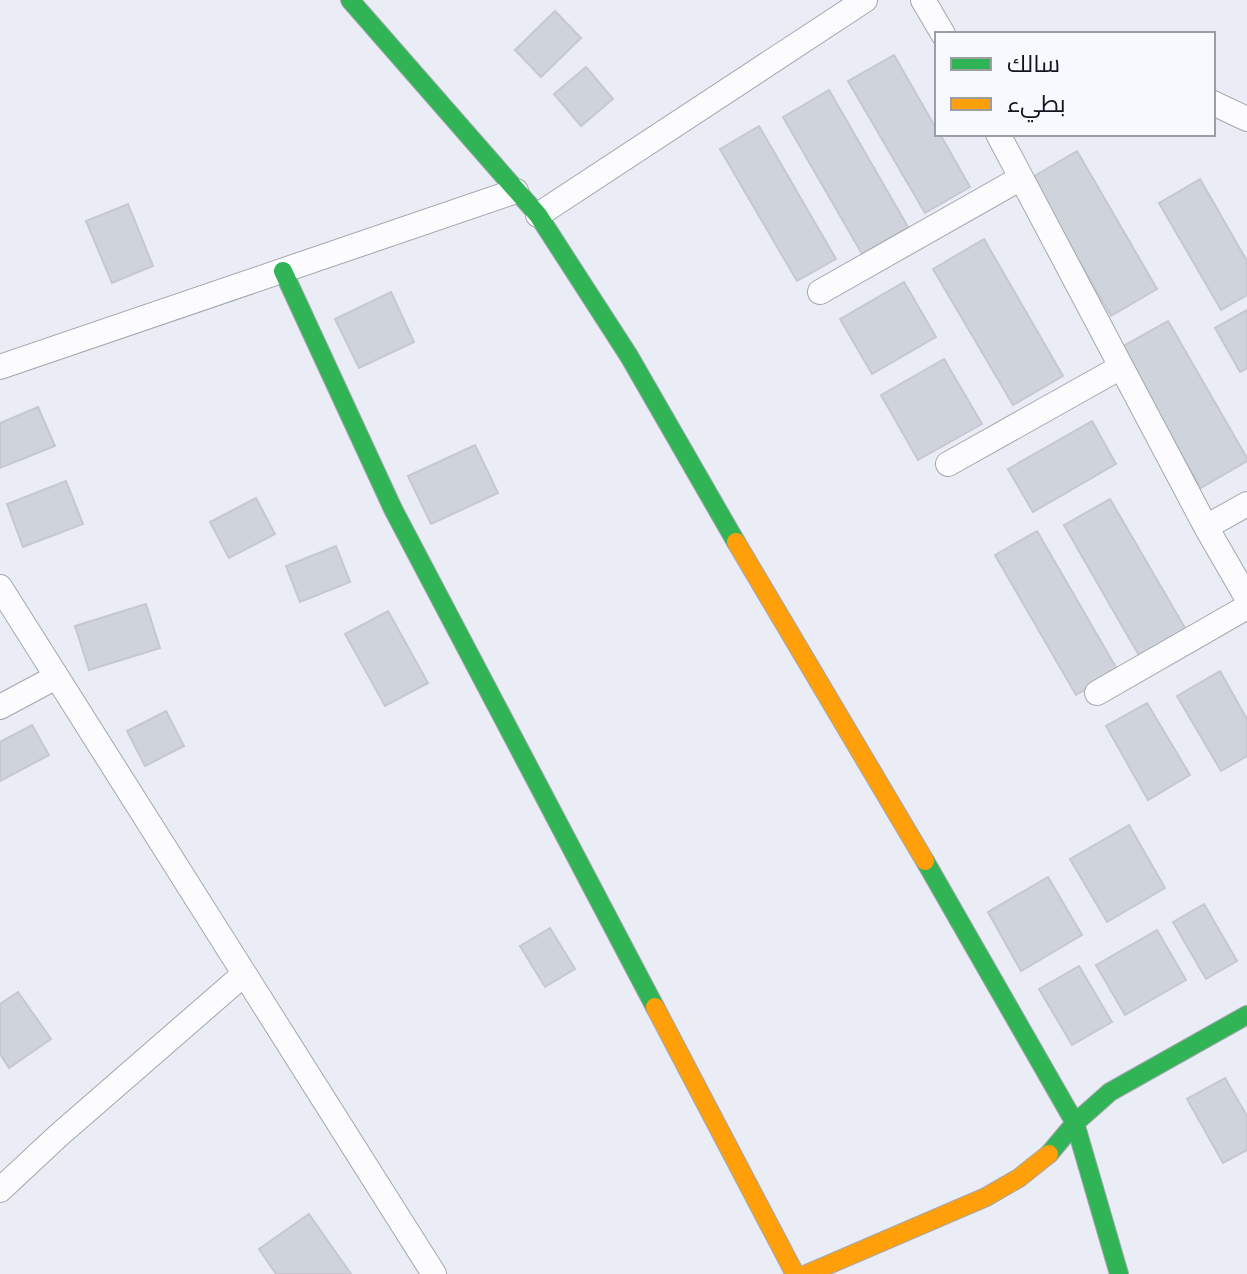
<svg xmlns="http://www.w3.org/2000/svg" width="1247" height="1274" viewBox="0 0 1247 1274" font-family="Cabin,Cairo,sans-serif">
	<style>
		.building { fill: #cfd3dc; stroke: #c5c8d1; stroke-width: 2 }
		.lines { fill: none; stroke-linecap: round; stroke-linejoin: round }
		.street-casing { stroke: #a2a6ae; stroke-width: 26 }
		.fast-casing { stroke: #a2a6ae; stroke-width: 20 }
		.slow-casing { stroke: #a2a6ae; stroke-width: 20 }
		.street { stroke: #fcfcfe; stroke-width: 24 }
		.fast { stroke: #30b455; stroke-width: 18 }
		.slow { stroke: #ff9f0a; stroke-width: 18 }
	</style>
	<rect width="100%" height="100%" fill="#eaedf6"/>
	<path class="building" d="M555 11 581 38 541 77 515 50Z
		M894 55 937 130V134H940L970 187 925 213 848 81Z
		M586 67 613 99 581 126 554 94Z
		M829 90 908 227 862 254 783 117Z
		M759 126 836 259 797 281 720 149Z
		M1077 151 1157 289 1111 316 1031 178Z
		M1200 179 1247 261V295L1221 310 1159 203Z
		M128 204 153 266 112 283 86 221Z
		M984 239 1063 376 1013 405 933 269Z
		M904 282 936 337 872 374 840 319Z
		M391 292 414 342 359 368 335 319Z
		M1247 310V368L1240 372 1215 328Z
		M1168 321 1247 458V461L1201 488 1120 348Z
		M944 359 982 424 918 460 881 395Z
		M38 407 55 446 0 468V423Z
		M1092 421 1116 464 1033 512 1008 469Z
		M475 445 498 493 431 524 408 476Z
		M66 481 83 524 23 547 7 504Z
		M256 498 275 534 229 558 210 522Z
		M1110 499 1188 633 1141 659 1064 525Z
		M1037 531 1118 671 1076 695 995 555Z
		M336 546 350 582 300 602 286 566Z
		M146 604 160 648 89 670 75 626Z
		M388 611 428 683 385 706 345 634Z
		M1220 671 1247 719V756L1221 771 1177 696Z
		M1147 703 1190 775 1148 800 1106 726Z
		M166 711 184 746 145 766 127 731Z
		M32 725 49 755 0 781V742Z
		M1129 825 1165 888 1107 922 1070 859Z
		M1048 877 1082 935 1021 971 988 912Z
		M1204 904 1237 961 1206 979 1173 922Z
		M550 928 575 969 545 987 520 946Z
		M1157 930 1186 980 1125 1015 1096 965Z
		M1079 966 1112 1022 1072 1045 1039 989Z
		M18 992 51 1039 9 1068 0 1054V1004Z
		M1225 1078 1247 1116V1150L1223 1163 1187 1099Z
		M309 1214 351 1274H276L259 1249Z"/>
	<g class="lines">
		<defs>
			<path id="street" d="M923 0 943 34
				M1213 103 1247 119
				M998 134 1206 527 1247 598
				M538 215 865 0
				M820 292 1021 178
				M0 367 516 191
				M948 464 1121 367
				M1206 527 1247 504
				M0 587 434 1274
				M1097 693 1247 607
				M0 707 56 677
				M0 1190 59 1135 243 975"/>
			<path id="fast" d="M350 0 538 215 629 356 736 542
				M283 271 393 509 655 1007
				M925 861 1075 1123 1119 1274
				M1049 1154 1075 1123 1110 1092 1247 1015"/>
			<path id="slow" d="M736 542 925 861
				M655 1007 795 1274
				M807 1274 986 1197 1019 1178 1049 1154"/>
		</defs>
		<use href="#street" class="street-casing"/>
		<use href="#fast" class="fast-casing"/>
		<use href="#slow" class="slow-casing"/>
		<use href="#street" class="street"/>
		<use href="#fast" class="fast"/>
		<use href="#slow" class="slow"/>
	</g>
	<rect x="935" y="32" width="280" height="104" fill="#f6f9fe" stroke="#9b9ea4" stroke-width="2"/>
	<rect x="951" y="58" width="40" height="12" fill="#30b455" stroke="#9b9ea4" stroke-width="2"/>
	<text x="1007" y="72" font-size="24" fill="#12151e">سالك</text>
	<rect x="951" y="98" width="40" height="12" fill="#ff9f0a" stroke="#9b9ea4" stroke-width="2"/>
	<text x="1007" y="112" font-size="24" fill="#12151e">بطيء</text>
</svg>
